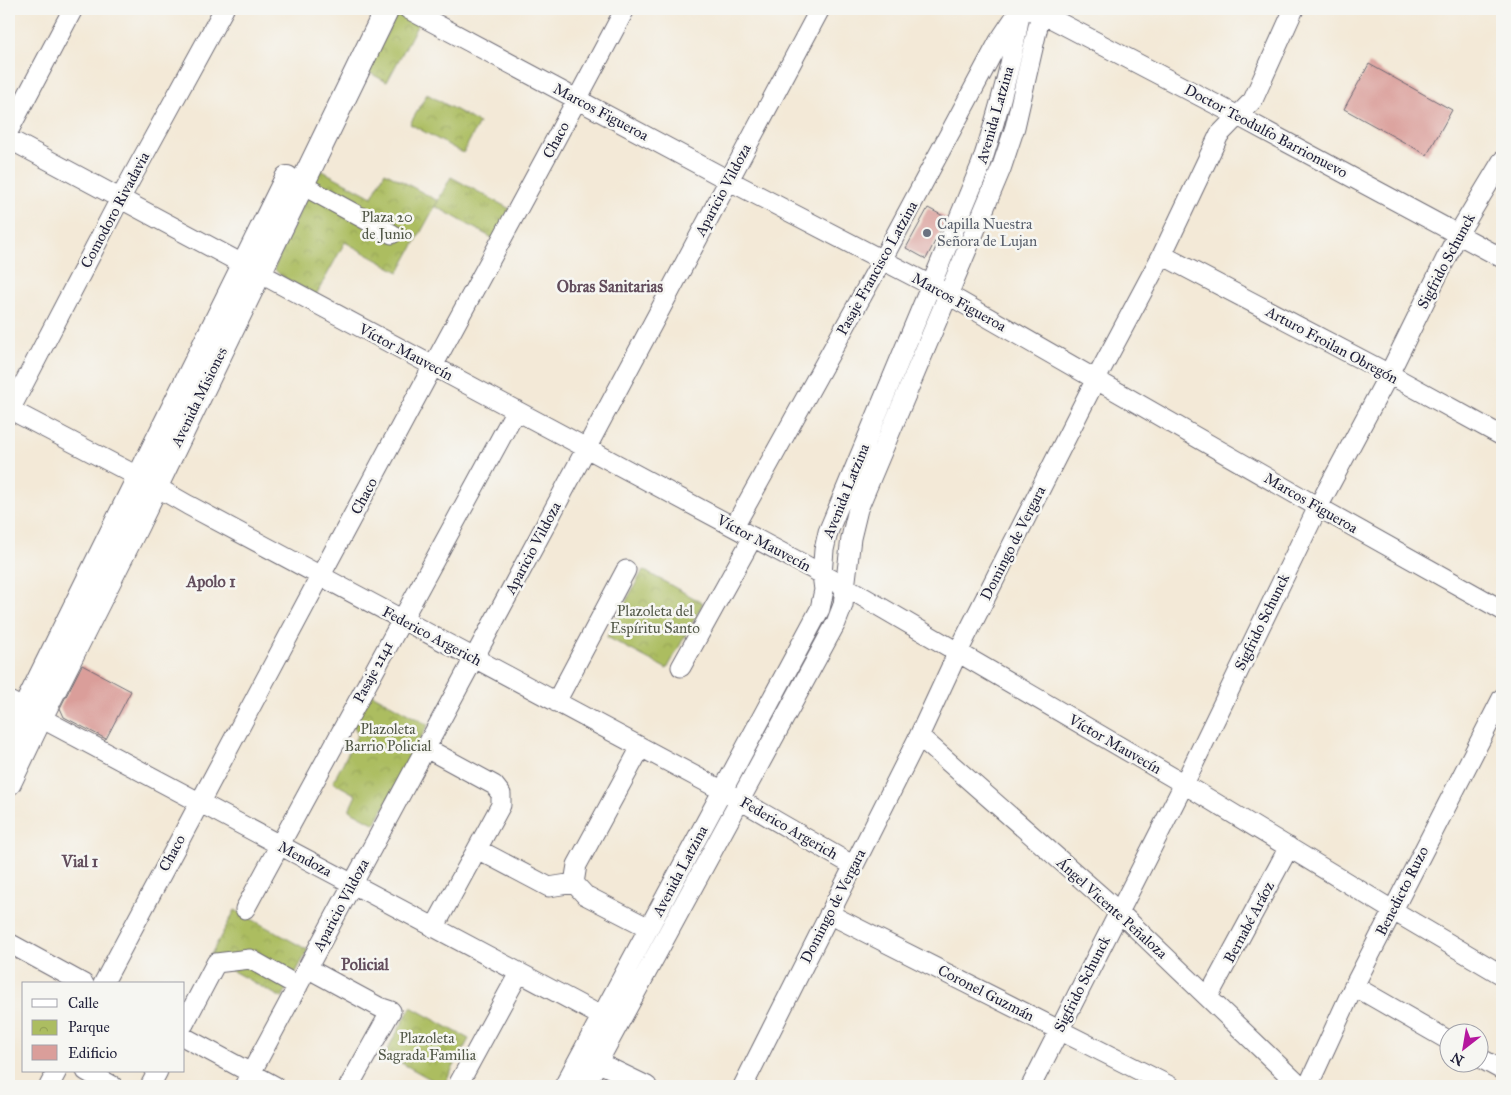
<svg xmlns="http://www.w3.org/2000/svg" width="1511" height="1095" viewBox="0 0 1511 1095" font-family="'IM FELL Great Primer',serif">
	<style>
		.grass { fill: url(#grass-tufts); stroke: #67704e }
		.park { fill: url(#park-crowns); stroke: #67704e }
		.building { fill: #da9e9a }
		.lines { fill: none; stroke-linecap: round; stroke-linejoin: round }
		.minor-casing { stroke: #6b6872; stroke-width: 21 }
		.major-casing { stroke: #6b6872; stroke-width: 26 }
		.minor { stroke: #fff; stroke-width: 19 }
		.major { stroke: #fff; stroke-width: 24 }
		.worship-dot { fill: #6b7280; stroke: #f6f6f2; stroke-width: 2 }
		.labels { text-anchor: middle; stroke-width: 5; stroke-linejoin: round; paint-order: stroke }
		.street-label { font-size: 15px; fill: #22223b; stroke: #f6f6f2 }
		.park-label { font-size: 15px; fill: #525848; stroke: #f6f6f2 }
		.worship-label { font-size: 15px; fill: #5b616d; stroke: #f6f6f2; text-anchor: start }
		.neighbourhood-label { font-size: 16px; font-weight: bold; fill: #624d5c; stroke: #f6f6f2 }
	</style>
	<defs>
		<pattern id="grass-tufts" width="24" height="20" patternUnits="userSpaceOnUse" patternTransform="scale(1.25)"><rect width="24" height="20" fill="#acbd61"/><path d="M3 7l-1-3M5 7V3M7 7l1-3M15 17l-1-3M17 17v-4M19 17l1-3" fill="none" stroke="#94a255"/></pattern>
		<pattern id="park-crowns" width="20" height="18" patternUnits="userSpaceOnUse" patternTransform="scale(1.25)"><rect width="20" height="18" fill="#acbd61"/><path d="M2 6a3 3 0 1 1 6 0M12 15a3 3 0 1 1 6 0" fill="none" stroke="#94a255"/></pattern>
	</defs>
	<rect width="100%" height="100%" fill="#f6f6f2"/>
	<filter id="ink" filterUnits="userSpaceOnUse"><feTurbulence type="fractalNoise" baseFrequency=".02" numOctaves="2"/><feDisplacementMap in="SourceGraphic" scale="10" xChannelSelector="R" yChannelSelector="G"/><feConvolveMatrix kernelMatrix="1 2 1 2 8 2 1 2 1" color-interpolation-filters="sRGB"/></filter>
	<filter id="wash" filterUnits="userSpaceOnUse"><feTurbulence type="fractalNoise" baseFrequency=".0096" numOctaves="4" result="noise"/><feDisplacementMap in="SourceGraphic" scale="20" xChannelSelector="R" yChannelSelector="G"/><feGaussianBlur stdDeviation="1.12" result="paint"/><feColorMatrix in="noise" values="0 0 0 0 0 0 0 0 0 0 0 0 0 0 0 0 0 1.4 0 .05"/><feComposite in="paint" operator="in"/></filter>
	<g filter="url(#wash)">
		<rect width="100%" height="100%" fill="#f3e9d7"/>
		<path class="grass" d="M451 177 510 209 494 239 435 206Z"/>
		<path class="park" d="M397 15 404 16 418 24 387 82 366 71Z
			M427 94 479 123 463 153 410 124Z
			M319 169 372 197 385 172 438 201 399 272 345 242 316 295 281 276 274 269Z
			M643 570 703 603 667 669 607 637Z
			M370 693 428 725 375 824 349 810 356 795 333 782 358 734 353 725Z
			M235 910 308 950 282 998 209 958Z
			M411 1007 469 1039 443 1086 385 1054Z"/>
		<g id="blocks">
			<path class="building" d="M1369 64 1452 110 1427 155 1344 109Z
				M928 208 947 218 926 259 906 248Z
				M82 665 131 691 106 739 64 717 60 708Z"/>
		</g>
	</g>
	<g filter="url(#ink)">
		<use href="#blocks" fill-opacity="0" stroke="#6b6872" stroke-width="1"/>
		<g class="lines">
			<defs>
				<path id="minor" d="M408 9 728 180 940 290 1318 507 1502 610
					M1030 10 1041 13 1238 116 1502 258
					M9 130 73 9
					M9 139 846 587 1184 784 1392 910 1502 975
					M302 185 392 234
					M1162 255 1389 374 1502 436
					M9 409 139 477 188 505 740 800 854 866
					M9 412 120 199 224 9
					M734 527 882 260 999 41 1017 14
					M681 667 753 537
					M9 701 601 1016
					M556 702 626 570
					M919 736 1119 912 1300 1086
					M426 748 494 785 501 794V805L434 928
					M477 849 549 887 574 883
					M574 883 577 865 641 747
					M574 883 585 895 649 928
					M245 909 516 410
					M829 914 1170 1086
					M9 943 84 984
					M307 968 379 1007 391 1011 349 1086
					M103 984C212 777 323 572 433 366 497 247 562 129 625 9
					M1354 986 1448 1040
					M1208 997 1289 847
					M184 1024 216 963 250 959 298 986
					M184 1037 275 1086
					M587 1057 647 1086
					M1478 1057 1502 1070
					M86 1071 113 1086
					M49 1086 57 1071
					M150 1086 158 1071
					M244 1086 545 526 820 9
					M465 1086 459 1083 519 973
					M564 1086 820 609 824 590 822 574 824 550 828 532 981 165C998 114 1012 62 1021 9
					M585 1086 836 623 843 605 851 538 858 509 1001 169 1015 127 1042 9
					M743 1086 919 736 958 652 1096 379 1162 255 1219 135 1253 100 1294 9
					M1031 1086 1184 784 1318 507 1389 374 1458 234 1502 161
					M1308 1086 1354 986 1502 698"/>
				<path id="major" d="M9 741 287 178
					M9 783 40 718 137 525 387 9"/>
			</defs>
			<use href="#minor" class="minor-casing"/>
			<use href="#major" class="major-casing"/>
			<use href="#minor" class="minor"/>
			<use href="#major" class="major"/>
		</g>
	</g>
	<circle class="worship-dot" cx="927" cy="233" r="5"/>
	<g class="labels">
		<g class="street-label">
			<text transform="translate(601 112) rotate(28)" y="5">Marcos Figueroa</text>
			<text transform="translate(995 115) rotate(-74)" y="5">Avenida Latzina</text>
			<text transform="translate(1266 131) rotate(28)" y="5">Doctor Teodulfo Barrionuevo</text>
			<text transform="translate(556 140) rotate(-62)" y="5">Chaco</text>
			<text transform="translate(723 190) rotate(-62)" y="5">Aparicio Vildoza</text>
			<text transform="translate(115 210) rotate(-62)" y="5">Comodoro Rivadavia</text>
			<text transform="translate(1446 261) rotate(-62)" y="5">Sigfrido Schunck</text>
			<text transform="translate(877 268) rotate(-61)" y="5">Pasaje Francisco Latzina</text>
			<text transform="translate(959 302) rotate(29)" y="5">Marcos Figueroa</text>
			<text transform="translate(1332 345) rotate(28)" y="5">Arturo Froilan Obregón</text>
			<text transform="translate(406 352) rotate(28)" y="5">Víctor Mauvecín</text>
			<text transform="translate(199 397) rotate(-64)" y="5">Avenida Misiones</text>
			<text transform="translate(846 491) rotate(-68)" y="5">Avenida Latzina</text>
			<text transform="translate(364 496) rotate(-62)" y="5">Chaco</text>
			<text transform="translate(1311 503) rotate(30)" y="5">Marcos Figueroa</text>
			<text transform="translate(764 543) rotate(28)" y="5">Víctor Mauvecín</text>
			<text transform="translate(1013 543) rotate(-63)" y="5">Domingo de Vergara</text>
			<text transform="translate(533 548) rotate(-62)" y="5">Aparicio Vildoza</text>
			<text transform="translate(1262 622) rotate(-64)" y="5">Sigfrido Schunck</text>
			<text transform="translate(432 636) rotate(28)" y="5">Federico Argerich</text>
			<text transform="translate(373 672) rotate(-62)" y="5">Pasaje 2141</text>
			<text transform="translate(1115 744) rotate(30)" y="5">Víctor Mauvecín</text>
			<text transform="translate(789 828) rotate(30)" y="5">Federico Argerich</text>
			<text transform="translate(172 853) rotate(-62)" y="5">Chaco</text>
			<text transform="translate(305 859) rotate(28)" y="5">Mendoza</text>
			<text transform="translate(680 871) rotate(-62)" y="5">Avenida Latzina</text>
			<text transform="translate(1402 891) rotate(-63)" y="5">Benedicto Ruzo</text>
			<text transform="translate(341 905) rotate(-62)" y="5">Aparicio Vildoza</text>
			<text transform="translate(833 906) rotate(-63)" y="5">Domingo de Vergara</text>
			<text transform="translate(1112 908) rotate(42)" y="5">Ángel Vicente Peñaloza</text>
			<text transform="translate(1249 922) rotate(-62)" y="5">Bernabé Aráoz</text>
			<text transform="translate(1082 984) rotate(-63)" y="5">Sigfrido Schunck</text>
			<text transform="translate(986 993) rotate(27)" y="5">Coronel Guzmán</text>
		</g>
		<g class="park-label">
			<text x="387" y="222">Plaza 20<tspan x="387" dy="17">de Junio</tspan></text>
			<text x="655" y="616">Plazoleta del<tspan x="655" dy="17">Espíritu Santo</tspan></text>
			<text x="388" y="734">Plazoleta<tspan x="388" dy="17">Barrio Policial</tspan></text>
			<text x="427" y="1043">Plazoleta<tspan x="427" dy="17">Sagrada Familia</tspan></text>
		</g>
		<g class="worship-label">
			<text x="937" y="229">Capilla Nuestra<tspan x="937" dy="17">Señora de Lujan</tspan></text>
		</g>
		<g class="neighbourhood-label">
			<text x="610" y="292">Obras Sanitarias</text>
			<text x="211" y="587">Apolo 1</text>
			<text x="80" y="867">Vial 1</text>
			<text x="365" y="970">Policial</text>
		</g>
	</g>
	<rect width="1511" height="1095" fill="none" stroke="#f6f6f2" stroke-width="30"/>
	<rect x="22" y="982" width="162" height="90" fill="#f6f6f2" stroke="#a1a1a9"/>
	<rect x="32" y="999" width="25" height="8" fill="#ffffff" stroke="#a1a1a9"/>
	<text x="68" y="1008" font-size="15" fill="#22223b">Calle</text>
	<rect x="32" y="1020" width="25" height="15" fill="url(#park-crowns)" stroke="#a1a1a9"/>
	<text x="68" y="1032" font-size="15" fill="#22223b">Parque</text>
	<rect x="32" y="1045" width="25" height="15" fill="#da9e9a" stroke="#a1a1a9"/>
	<text x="68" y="1058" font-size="15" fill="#22223b">Edificio</text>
	<g transform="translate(1464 1048) rotate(211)"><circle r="24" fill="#f6f6f2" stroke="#a1a1a9"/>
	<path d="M0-4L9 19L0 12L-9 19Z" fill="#b5179e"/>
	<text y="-8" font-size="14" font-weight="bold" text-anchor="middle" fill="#22223b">N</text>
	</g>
</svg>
